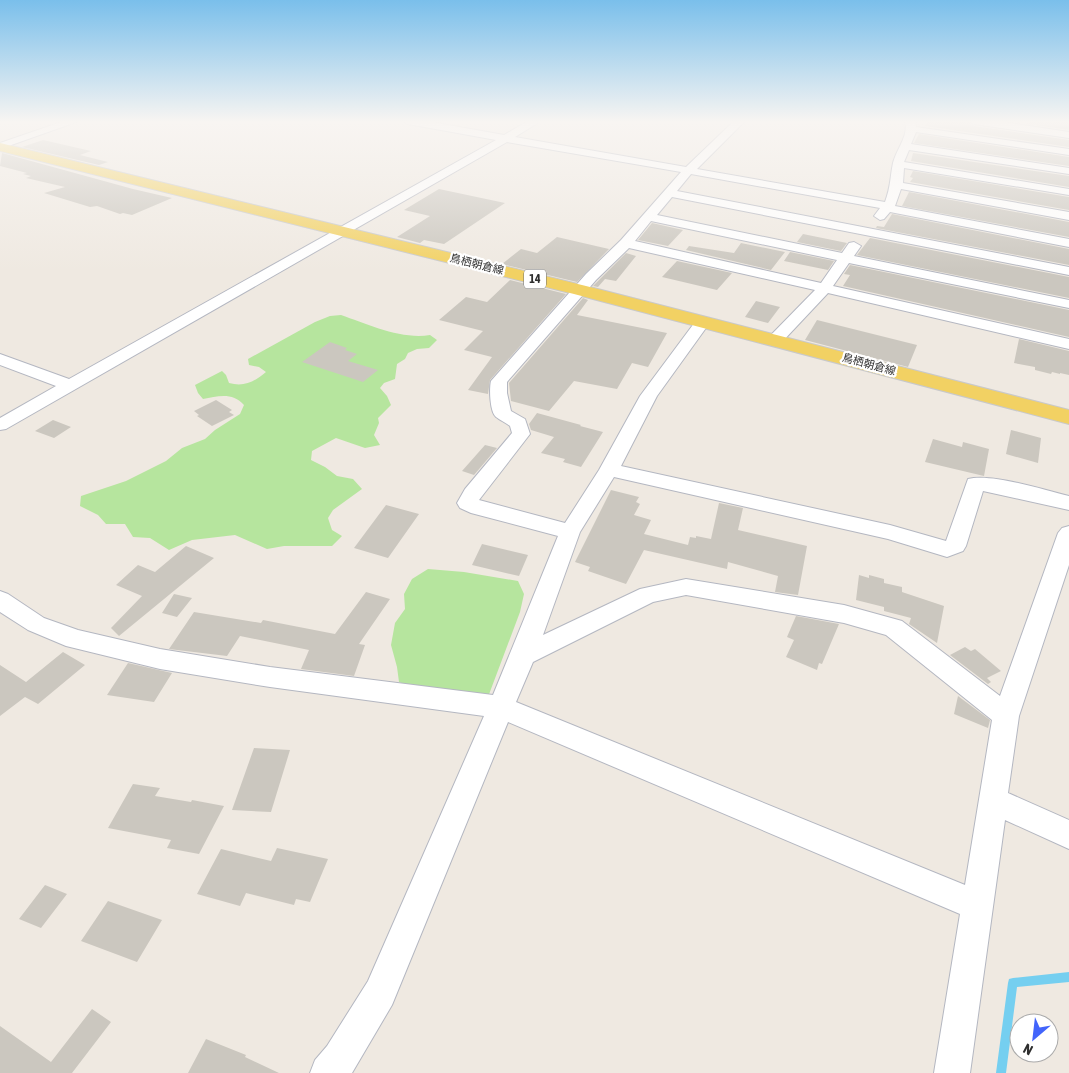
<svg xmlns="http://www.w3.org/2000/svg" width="1069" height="1073" viewBox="0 0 1069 1073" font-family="'Asap Condensed','Noto Sans JP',sans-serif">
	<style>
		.green { fill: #b6e59e }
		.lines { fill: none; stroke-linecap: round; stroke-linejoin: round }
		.stream { fill: #75cff0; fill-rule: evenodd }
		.building { fill: #cbc7bf }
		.minor-casing { stroke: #b4b7c1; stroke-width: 2 }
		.major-casing { stroke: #c9c9c9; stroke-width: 2 }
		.minor { fill: #fff; fill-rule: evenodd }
		.major { fill: #f2d163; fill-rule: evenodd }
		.labels { text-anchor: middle; stroke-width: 4.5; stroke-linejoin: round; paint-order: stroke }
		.far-street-label { font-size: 11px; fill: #2e2e2e; stroke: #fff }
		.shield { fill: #fff; stroke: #6d6d6d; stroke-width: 1 }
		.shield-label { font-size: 12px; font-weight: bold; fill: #2e2e2e }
	</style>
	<rect width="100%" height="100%" fill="#efe9e1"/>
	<path class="green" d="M341 315C367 324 402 340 430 335L437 340 429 348 417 349 408 353 405 359 397 364 395 379 384 383 380 388 387 396 391 405 378 418 379 423 374 435 380 445 365 448 336 438 312 451 311 460 325 467 337 476 353 479 362 489 333 510 328 518 332 530 342 536 332 546H284L267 549 235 535 192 540 169 550 150 538 133 537 125 524H106L98 515 80 506 81 496 126 481 166 461 182 448 205 439 215 430 240 414 244 405C233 392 218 396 203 399L198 393 195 385 222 371 226 375 229 383C244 387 254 382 266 372L259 367 249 365 248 359 315 322 330 316Z
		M428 569 464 572 518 581 524 594 520 612 488 697 420 690 399 682 397 667 391 645 395 623 405 609 404 594 412 579Z"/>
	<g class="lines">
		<path class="stream" d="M1069 972V982L1017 987 1006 1073H996L1008 983 1009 979 1013 978Z"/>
	</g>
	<path class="building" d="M928 121H967L974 126 1069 140V147L925 126Z
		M1010 121 1027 123V121H1069V130Z
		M919 134 1069 157V166L914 143Z
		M43 140 91 151 80 155 108 162 99 165 22 147Z
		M2 153 133 189 172 198 132 215 123 213 120 214 97 206 90 207 44 193 65 187 26 178 31 176 23 174 27 173 0 166Z
		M913 153 1069 176V187L911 161Z
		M913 171 1069 197V210L910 182 913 178 910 177Z
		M439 189 505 203 444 244 424 240 420 243 397 237 430 216 404 210Z
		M909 192 1069 222V237L902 206Z
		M892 214 1069 249V265L876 228 877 226 884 227Z
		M652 223 683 230 668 246 638 240Z
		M803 234 847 243 841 251 797 242Z
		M557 237 609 249 577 282 502 264 521 249 537 253Z
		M870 238 1069 277V298L857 255Z
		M741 243 785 252 771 270 686 250 689 246 734 253Z
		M790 252 834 261 828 270 784 261Z
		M626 253 636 256 616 281 605 279 598 287 593 286Z
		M677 261 732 273 717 290 662 277Z
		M850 265 1069 310V337L843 286 850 275 844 274Z
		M510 280 566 294 490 380 488 394 468 390 492 357 464 350 483 331 439 320 466 297 487 302Z
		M583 298 588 300 577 315 667 333 648 367 632 363 617 389 574 381 549 411 511 401 509 383Z
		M756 301 780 307 768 323 745 317Z
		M817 320 917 345 908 367 805 340Z
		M1019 339 1069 351V375L1060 373V374L1052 372 1051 374 1035 370V367L1014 363Z
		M330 342 347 348 345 350 357 354 348 361 378 370 363 382 302 362Z
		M216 400 232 410 229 412 234 415 212 426 197 416 199 415 194 411Z
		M537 413 581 425 580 426 603 432 581 467 563 462 565 459 541 453 554 437 531 430 529 424Z
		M53 420 71 427 54 438 35 431Z
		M1011 430 1041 438 1038 463 1006 454Z
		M933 439 962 447 963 442 989 449 984 476 925 462Z
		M485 445 497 448 474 475 462 471Z
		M611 490 639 497 636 502 640 504 634 515 651 520 644 534 688 545 690 537 696 538V536L711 539 719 503 743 508 738 530 807 546 798 595 775 592 778 576 728 562 727 569 644 550 626 584 588 571 590 567 575 562Z
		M386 505 419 514 388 558 354 548Z
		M482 544 528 555 519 576 472 565Z
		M186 546 214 558 119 636 111 628 142 596 116 585 138 565 155 572Z
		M859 575 869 578V575L884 579V583L902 587V592L944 606 937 643 909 624 911 618 884 611V607L856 600Z
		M366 592 390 599 359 644 365 645 354 676 301 669 309 650 240 636 227 656 169 649 194 612 261 623 263 620 335 634Z
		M174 594 192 598 177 617 162 613Z
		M796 616 839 624 822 664 819 663 817 670 786 657 794 640 787 637Z
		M965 647 971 651 975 649 1001 671 987 678 991 682 988 684 950 655Z
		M63 652 85 665 38 704 25 697 0 716V665L26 682Z
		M128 663 172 673 154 702 107 695Z
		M958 696 990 720 988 728 954 714Z
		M254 748 290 750 271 812 232 810Z
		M133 784 160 788 155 796 191 802 192 800 224 806 199 854 167 848 171 840 108 828Z
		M277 848 328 859 310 902 296 899 294 905 246 893 240 906 197 894 221 849 271 861Z
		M45 885 67 894 41 928 19 919Z
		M108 901 162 920 137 962 81 941Z
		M92 1009 111 1022 72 1073H0V1026L51 1062Z
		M206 1039 246 1055 245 1057 279 1073H188Z"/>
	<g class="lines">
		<defs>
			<path id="minor" d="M64 121H79L0 149V143Z
				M403 121H426L504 135 528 121H541L515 137 686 167 734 121H745L697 169 885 202C891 186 890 177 893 163 897 148 909 136 905 121H915L916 127 1069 149V155L916 132 911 144 1069 168V174L909 150 904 162 1069 189V195L904 168 903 183 1069 212V220L901 189 895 206 1069 239V247L890 212 884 219 880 220 874 216 880 208 691 174 677 191 1069 267V275L672 197 657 215 842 253 849 243 854 242 861 246 854 256 1069 300V308L849 263 833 286 1069 339V349L828 293 781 343H769L767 340 769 337 815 290 629 248 596 280 507 382V393L511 411 525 419 530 434 479 500 565 523 599 470 640 396 698 318H708L711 321 657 396 621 466 890 525 946 541 968 479C992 473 1044 490 1069 496V510L983 491 966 546 963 551 947 557 888 539 614 477 580 532 543 635 640 589 686 579 844 605 902 621 1000 696 1058 533 1062 528 1069 526V565L1019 716 1008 793 1069 820V849L1005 820 970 1073H934L960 914 508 722 392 1005 352 1073H310L315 1060 327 1046 368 981 484 716 270 687 160 669 66 646 28 630 0 612V591L8 594 44 618 78 630 160 649 270 667 493 695 558 536 471 513 460 508 457 503 465 489 512 433 510 426C506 423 500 420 496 417 490 412 489 389 491 381L586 274 621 240 681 172 507 142 6 429 0 430V418L56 386 0 365V354L69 379 496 140 408 124ZM651 221 837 260 821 283 635 241ZM686 595 844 623 886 635 992 720 965 885 516 702 533 662 653 602Z
				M969 121H996L1069 132V138L974 124Z"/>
			<path id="major" d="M0 143 586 286 1069 410V424L574 294 0 151Z"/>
		</defs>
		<use href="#minor" class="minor-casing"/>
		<use href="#major" class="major-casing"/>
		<use href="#minor" class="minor"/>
		<use href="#major" class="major"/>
	</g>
	<linearGradient id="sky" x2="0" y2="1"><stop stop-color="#7abfeb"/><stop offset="0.45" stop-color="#f8f5f2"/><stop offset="1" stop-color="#f8f5f2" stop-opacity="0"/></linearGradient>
	<rect width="1069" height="271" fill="url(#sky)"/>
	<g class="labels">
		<g class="far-street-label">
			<text transform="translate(477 264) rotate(14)" y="4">鳥栖朝倉線</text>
			<text transform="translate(869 364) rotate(15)" y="4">鳥栖朝倉線</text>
		</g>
		<rect class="shield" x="524" y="269.5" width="22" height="19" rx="4"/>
		<g class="shield-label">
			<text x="535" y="283">14</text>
		</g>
	</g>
	<g transform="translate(1034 1038) rotate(208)"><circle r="24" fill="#ffffff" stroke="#ababab"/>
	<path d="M0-4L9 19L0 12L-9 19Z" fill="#4264fb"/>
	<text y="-8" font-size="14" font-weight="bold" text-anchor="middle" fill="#2e2e2e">N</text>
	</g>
</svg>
